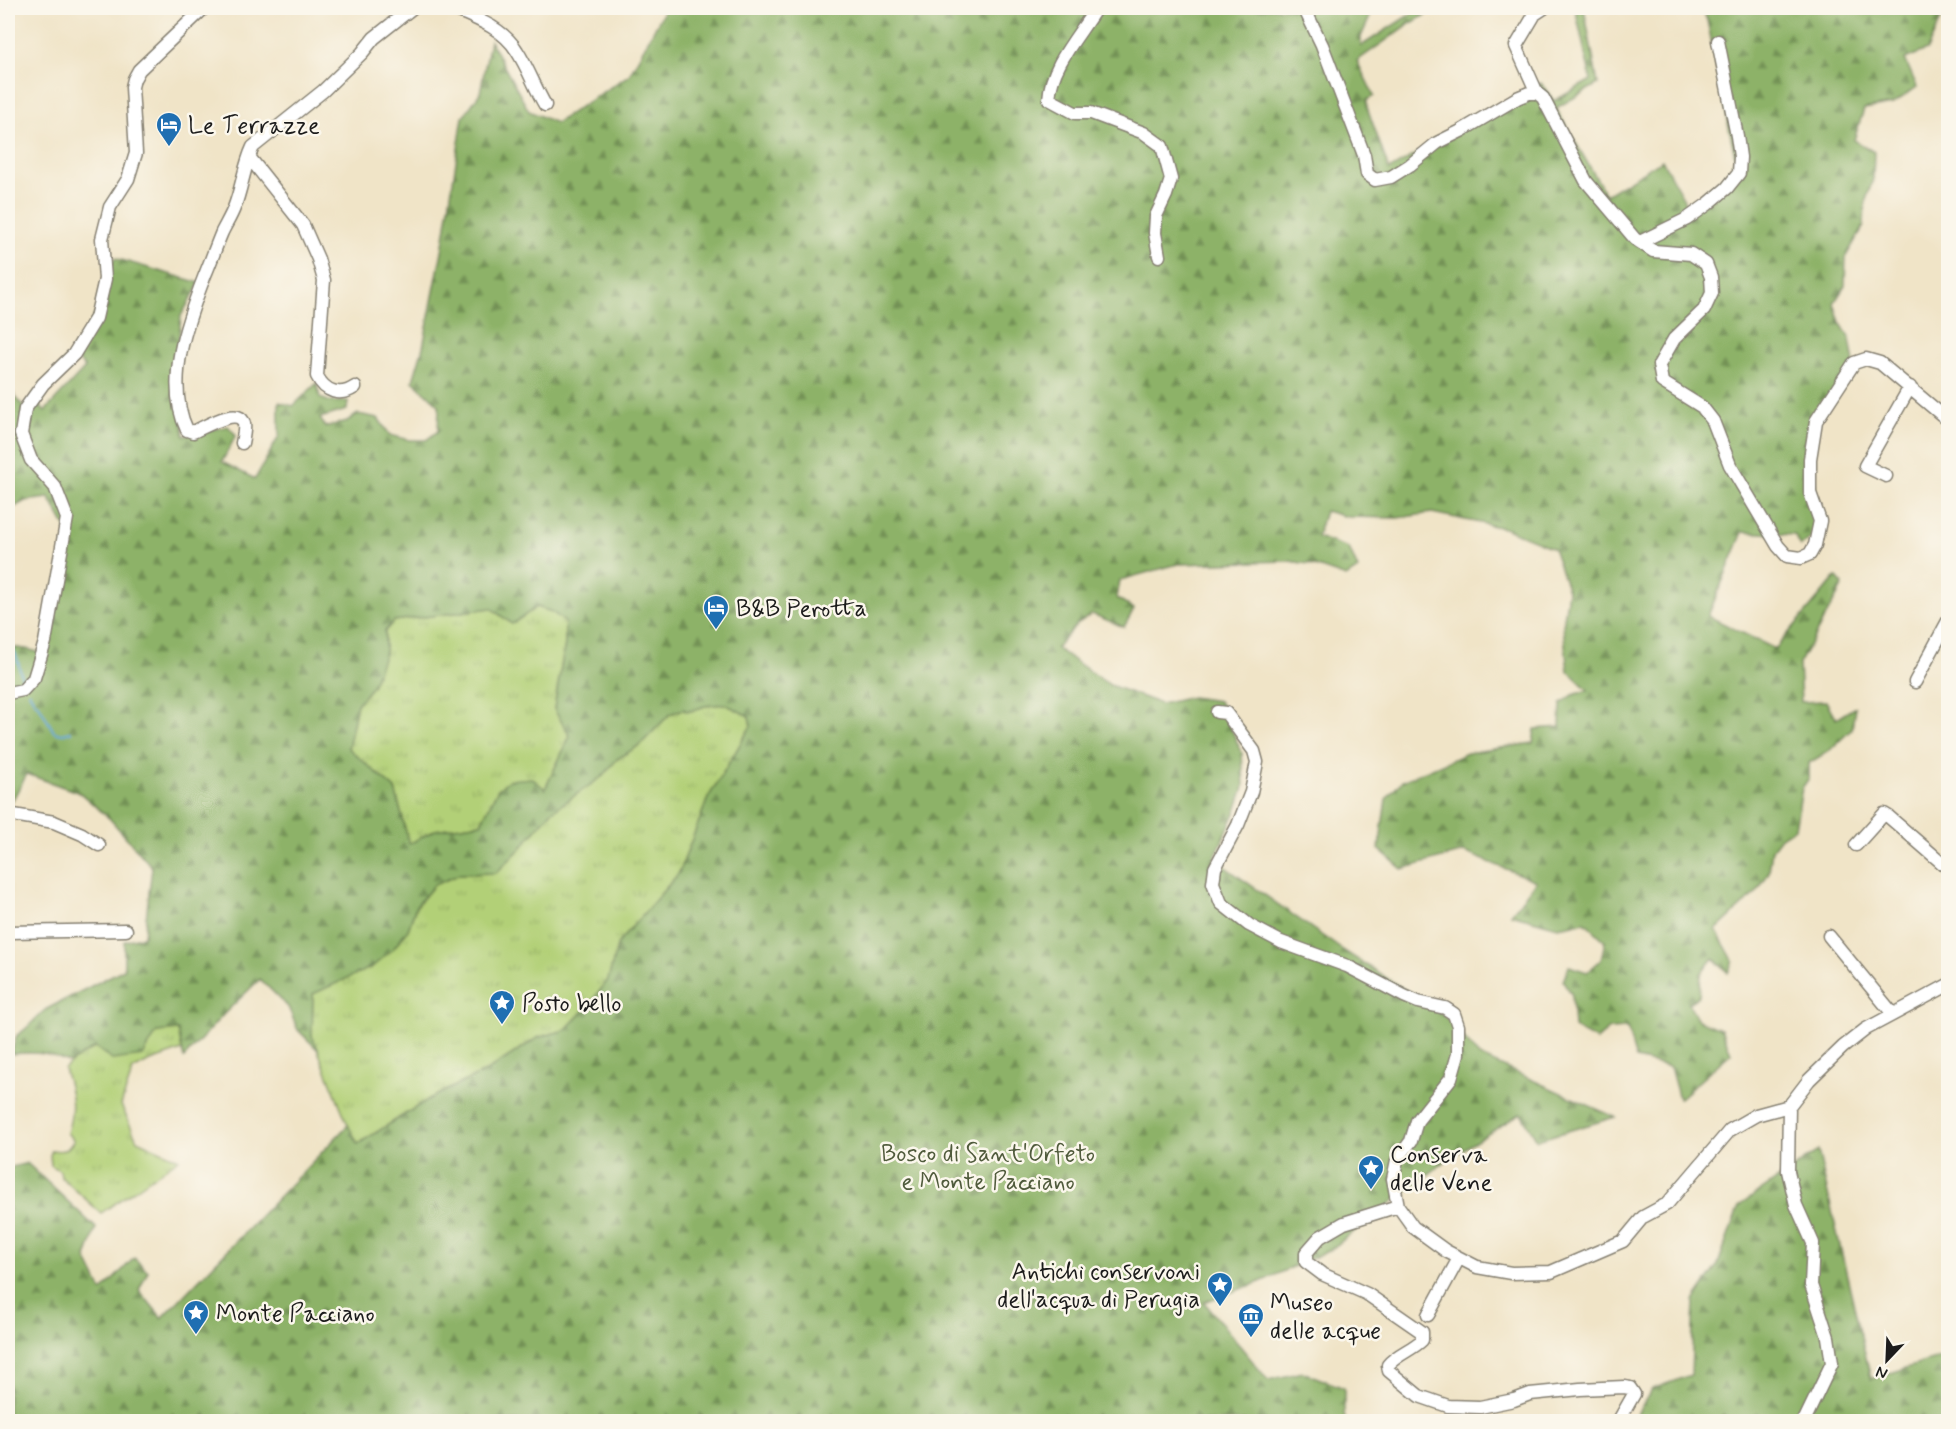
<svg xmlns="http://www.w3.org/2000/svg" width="1956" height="1429" viewBox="0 0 1956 1429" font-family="Mynerve,sans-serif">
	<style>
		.grass { fill: url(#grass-tufts); stroke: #67764a; stroke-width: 1.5 }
		.forest { fill: url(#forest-firs); stroke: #546742; stroke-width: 1.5; fill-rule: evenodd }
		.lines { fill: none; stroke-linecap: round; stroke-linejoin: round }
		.stream { stroke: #65a9da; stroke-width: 2 }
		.minor-casing { stroke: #868072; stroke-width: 15 }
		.minor { stroke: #fff; stroke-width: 12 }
		.labels { text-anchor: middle; stroke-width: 5; stroke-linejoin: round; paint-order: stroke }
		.poi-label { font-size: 24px; fill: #1c1c1c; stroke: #fbf7ec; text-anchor: start }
		.park-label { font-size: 24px; fill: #505b3c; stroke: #fbf7ec }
	</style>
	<defs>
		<pattern id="grass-tufts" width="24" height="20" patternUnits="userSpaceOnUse" patternTransform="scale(1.5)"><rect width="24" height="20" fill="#b2d077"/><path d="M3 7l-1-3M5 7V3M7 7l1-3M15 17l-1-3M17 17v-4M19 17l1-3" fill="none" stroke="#98b266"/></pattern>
		<pattern id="forest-firs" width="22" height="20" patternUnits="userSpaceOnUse" patternTransform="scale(1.5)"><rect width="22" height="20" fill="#8db268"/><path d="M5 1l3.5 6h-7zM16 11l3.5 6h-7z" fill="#729055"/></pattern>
	</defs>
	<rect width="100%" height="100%" fill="#fbf7ec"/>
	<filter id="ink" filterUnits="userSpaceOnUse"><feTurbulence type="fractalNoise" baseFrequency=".0167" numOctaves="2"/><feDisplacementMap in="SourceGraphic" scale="12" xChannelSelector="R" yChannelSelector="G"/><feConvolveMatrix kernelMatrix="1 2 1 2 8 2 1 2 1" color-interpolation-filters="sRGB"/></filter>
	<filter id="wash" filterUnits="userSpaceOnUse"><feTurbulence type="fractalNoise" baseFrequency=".008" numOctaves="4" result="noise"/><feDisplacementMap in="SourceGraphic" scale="24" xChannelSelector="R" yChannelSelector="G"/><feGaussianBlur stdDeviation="1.35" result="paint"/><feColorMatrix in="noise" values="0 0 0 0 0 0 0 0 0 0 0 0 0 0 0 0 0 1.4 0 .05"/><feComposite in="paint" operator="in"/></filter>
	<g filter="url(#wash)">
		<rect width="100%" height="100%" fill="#f0e4c7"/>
		<path class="grass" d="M537 607 552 612 565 622V644L554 708 570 736 545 789H498L481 823 435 830 409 844 395 789 348 749 357 704 372 686 385 653V631L394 621 491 608 512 624Z
			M725 704 749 716 751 726 708 798 679 873 618 943 608 980 589 1005 565 1030 537 1038 490 1069 429 1099 358 1144 348 1125 312 1036 313 994 337 982 408 930 416 907 434 885 460 874 496 873 520 849 551 812 603 776 617 759 640 745 670 714 680 710 691 711 705 706Z
			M178 1030 182 1050 148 1062 133 1070 121 1105 137 1140 179 1159 101 1213 61 1177 60 1171 51 1165 50 1155 52 1150C65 1152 68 1150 74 1140L67 1133C75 1109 72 1093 64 1069 90 1042 141 1032 178 1030Z"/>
		<path class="forest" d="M661 8H1374L1361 37V46L1420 8H1437L1408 25 1357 61 1374 96 1367 100V107L1389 170 1541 83 1554 101 1591 80 1575 8H1584L1598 84 1556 108 1606 195 1662 160 1689 208 1728 180 1735 157 1707 20 1701 8H1934L1942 17 1927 50 1905 59 1917 87 1893 104 1864 109 1854 140 1874 152 1873 179 1865 203 1864 226 1846 256 1845 286 1834 303 1840 322 1850 339 1854 363 1816 421 1810 459 1820 521 1813 536 1801 546 1794 535 1743 532 1708 616 1775 649 1836 577 1843 585 1799 664 1801 702 1826 701 1836 719 1855 707 1852 729 1829 751 1809 763V778L1802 788 1795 828 1781 837 1772 849 1769 872 1758 891 1716 930 1733 960 1728 973 1713 958 1701 974 1699 996 1688 1003 1698 1020 1721 1029 1731 1053 1679 1099 1670 1067 1636 1059 1627 1028 1610 1029 1596 1040 1574 1028 1572 995 1563 981 1569 966 1587 972 1601 960 1605 941 1585 922 1558 927 1511 914 1536 881 1464 852 1402 869 1379 849 1386 799 1402 781 1467 753 1533 743 1535 729 1560 727 1561 704 1573 695 1588 690 1568 671 1563 626 1568 591 1553 548 1504 528 1432 513 1397 518 1348 517 1325 511 1317 537 1349 548 1358 569 1346 577 1309 564 1289 561 1178 564 1120 580 1117 598 1134 609 1124 627 1092 614 1077 624 1056 648 1110 685 1161 704 1192 697 1219 701 1242 753 1244 787 1236 811 1214 859 1341 949 1443 1014 1479 1056 1615 1117 1537 1140 1521 1113 1451 1157 1330 1250 1260 1282 1204 1302 1268 1380 1303 1372 1344 1388V1413L1346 1421H8V1168L27 1163 96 1228 86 1258 102 1291 134 1258 148 1271 139 1290 162 1318 348 1125 358 1144 429 1099 490 1069 537 1038 565 1030 589 1005 608 980 618 943 679 873 708 798 751 726 749 716 725 704 705 706 691 711 680 710 670 714 640 745 617 759 603 776 551 812 520 849 496 873 460 874 434 885 416 906 408 930 393 949 372 967 313 994 312 1036 319 1051 298 1030 288 1007 260 979 224 1014 184 1058 178 1030 157 1032 143 1056 112 1060 95 1047 70 1063C46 1052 37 1052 11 1054L17 1035C29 1028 34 1019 45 1010L124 969V941L144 936 152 867 110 819 80 793 27 774 12 801 8 800V647L26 649 46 654 55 596 73 540 49 498 25 501 8 511V387L30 415 36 401 45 411 85 368 75 355 106 292 112 262 115 258 200 283 181 316 177 361 184 436 228 426 236 435 222 462 255 479 279 436V402L293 406 317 383 320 398 331 402 348 401 347 410 320 418 325 427 347 421 358 414 378 418 390 435 410 440H426L438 431 439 405 413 381 423 347 442 251 463 117 480 93 490 41 529 111 556 123 629 75 663 13ZM537 607 552 612 565 622V644L554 709 570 736 545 789 532 778 509 780 498 789 481 823 435 830 409 844 395 789 348 748 357 704 372 686 385 653V631L394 621 491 608 512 624Z
			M1818 1151 1871 1379 1948 1355V1421L1632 1422 1652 1389 1691 1375 1694 1301 1717 1267 1739 1206Z"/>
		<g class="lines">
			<path class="stream" d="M8 637 17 658 23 682
				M29 692 35 702 39 705 54 732 62 734 71 732"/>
		</g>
	</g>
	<g filter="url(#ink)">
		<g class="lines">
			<defs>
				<path id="minor" d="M452 8C475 18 503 28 517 51 528 68 535 88 545 105
					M1096 8C1079 36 1051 65 1049 99L1075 113H1091L1144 133 1162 146 1171 179 1166 195 1156 216 1155 233 1159 256
					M1307 8V14L1322 45 1364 155 1367 174 1375 180 1391 177 1410 165 1437 143 1461 131 1517 98 1529 93H1537L1543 98 1586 181 1635 239 1653 251 1691 254 1706 264 1711 277 1712 293 1704 310 1674 339 1659 365 1662 382 1702 407 1713 421 1730 465 1778 546 1787 556 1801 558 1810 554 1815 545 1820 521 1810 493V459L1816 421 1854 363 1866 359 1880 363 1948 420
					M1537 93 1516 46 1535 14 1544 8
					M249 157 303 225 318 259 324 280 317 376C325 392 340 397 355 387
					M1640 242 1687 219 1708 204 1727 188 1739 173 1740 157 1737 136 1718 41
					M242 443C243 438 245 429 244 424 240 405 203 428 193 432L187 430C164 382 187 321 205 275 211 261 216 246 222 232 226 224 231 216 234 208 242 188 244 166 253 147L323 91 362 53 374 38 412 8
					M1886 476 1865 466 1910 387
					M1915 682 1948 621
					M8 693 23 690 34 678 45 642 67 518 55 487 31 460 21 434 25 409 43 384 74 354 96 318 105 279 102 239 110 207 128 179 136 153 132 87 134 79 139 70 204 8
					M1217 712 1226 713 1254 751 1257 762 1251 792 1238 825 1215 868 1213 883 1221 903 1249 925 1281 942 1347 966 1404 996 1418 1002 1445 1008 1454 1014 1458 1026V1054L1451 1078 1417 1121 1411 1141 1397 1160 1393 1179 1398 1206 1413 1227 1446 1251 1477 1267 1511 1273 1551 1272 1623 1241 1643 1217 1667 1204 1730 1130 1756 1115 1789 1106 1809 1080 1843 1047 1866 1029 1948 985
					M8 814 54 822 82 834 99 845
					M1856 845 1884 814 1889 817 1948 868
					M8 932 126 930
					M1829 936 1893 1014
					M1789 1106 1788 1171 1796 1205 1813 1243 1811 1285 1828 1337 1832 1363 1805 1419 1802 1422
					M1398 1206 1344 1223 1320 1237 1306 1253V1262L1322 1274 1367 1294 1422 1332V1340C1412 1350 1397 1354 1388 1365L1389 1371 1419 1396 1448 1406 1480 1407 1514 1400 1530 1394 1580 1389 1624 1387 1630 1388 1634 1394 1618 1422
					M1428 1315 1459 1258"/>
			</defs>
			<use href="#minor" class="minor-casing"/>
			<use href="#minor" class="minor"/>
		</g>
	</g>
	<defs>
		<symbol id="hotel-pin" viewBox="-11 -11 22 30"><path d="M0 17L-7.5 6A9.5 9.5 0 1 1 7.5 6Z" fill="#1f6fb2" stroke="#fbf7ec"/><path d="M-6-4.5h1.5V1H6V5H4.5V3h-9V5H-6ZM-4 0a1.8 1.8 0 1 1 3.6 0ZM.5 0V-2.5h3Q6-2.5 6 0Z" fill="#fff"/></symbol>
		<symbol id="sight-pin" viewBox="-11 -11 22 30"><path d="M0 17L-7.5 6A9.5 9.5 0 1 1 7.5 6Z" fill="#1f6fb2" stroke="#fbf7ec"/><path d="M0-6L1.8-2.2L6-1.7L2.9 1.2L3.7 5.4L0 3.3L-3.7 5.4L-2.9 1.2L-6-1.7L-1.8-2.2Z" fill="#fff"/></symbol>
		<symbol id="museum-pin" viewBox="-11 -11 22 30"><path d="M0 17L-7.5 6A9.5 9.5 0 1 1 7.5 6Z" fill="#1f6fb2" stroke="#fbf7ec"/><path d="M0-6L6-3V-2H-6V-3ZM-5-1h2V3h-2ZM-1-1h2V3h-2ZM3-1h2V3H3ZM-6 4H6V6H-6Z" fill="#fff"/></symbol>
	</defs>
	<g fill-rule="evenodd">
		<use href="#hotel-pin" x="154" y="110" width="30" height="40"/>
		<use href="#hotel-pin" x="701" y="593" width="30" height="40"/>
		<use href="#sight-pin" x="487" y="988" width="30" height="40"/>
		<use href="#sight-pin" x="1356" y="1153" width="30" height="40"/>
		<use href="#sight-pin" x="1205" y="1270" width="30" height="40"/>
		<use href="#sight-pin" x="181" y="1298" width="30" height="40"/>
		<use href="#museum-pin" x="1236" y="1301" width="30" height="40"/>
	</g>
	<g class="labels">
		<g class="poi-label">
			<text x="188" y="133">Le Terrazze</text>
			<text x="736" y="616">B&amp;B Perotta</text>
			<text x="522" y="1011">Posto bello</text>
			<text x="1390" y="1162">Conserva<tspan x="1390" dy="28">delle Vene</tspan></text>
			<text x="1200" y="1279" text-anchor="end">Antichi conservoni<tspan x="1200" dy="28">dell'acqua di Perugia</tspan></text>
			<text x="1270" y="1310">Museo<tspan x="1270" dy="28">delle acque</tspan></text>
			<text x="216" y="1321">Monte Pacciano</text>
		</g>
		<g class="park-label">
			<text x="988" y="1161">Bosco di Sant'Orfeto<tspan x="988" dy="28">e Monte Pacciano</tspan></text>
		</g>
	</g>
	<rect width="1956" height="1429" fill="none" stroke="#fbf7ec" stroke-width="30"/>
	<g transform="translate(1887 1360) rotate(203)" stroke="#fbf7ec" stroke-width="4.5" paint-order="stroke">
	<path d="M0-4.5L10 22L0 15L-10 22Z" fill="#1c1c1c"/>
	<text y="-9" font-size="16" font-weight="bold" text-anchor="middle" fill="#1c1c1c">N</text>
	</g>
</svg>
